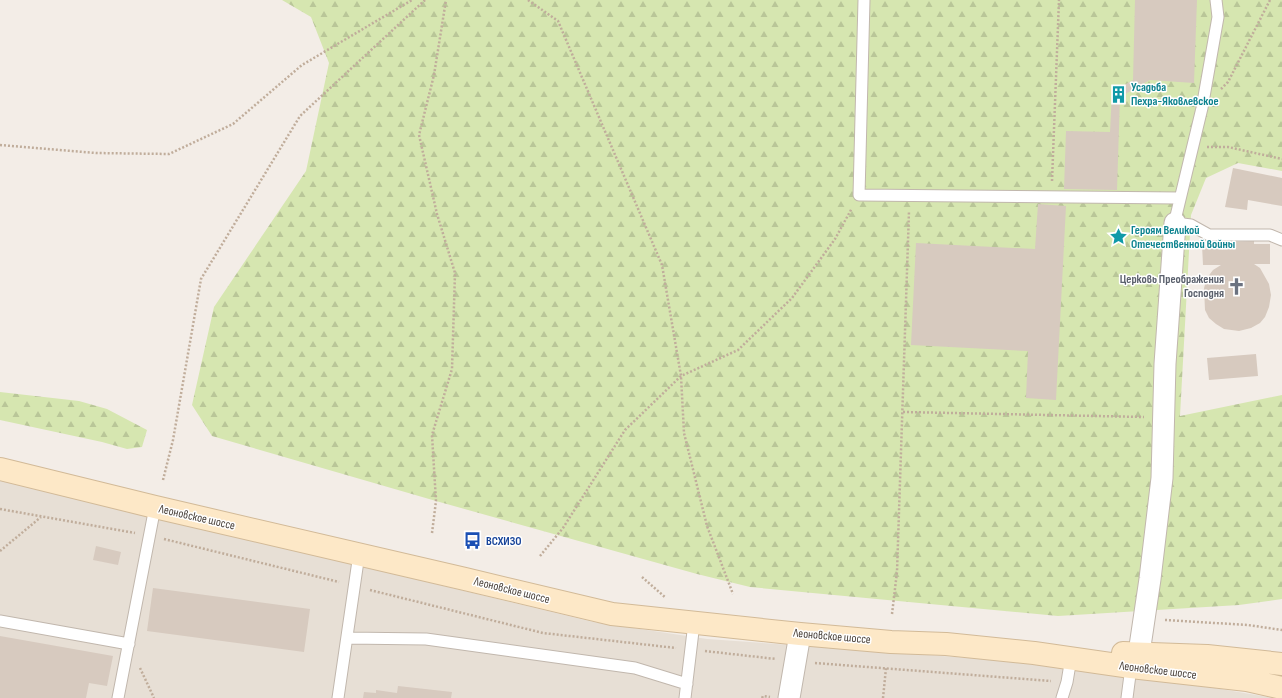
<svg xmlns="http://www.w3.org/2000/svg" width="1282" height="698" viewBox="0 0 1282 698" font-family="'Sofia Sans Condensed',sans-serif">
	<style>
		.residential { fill: #e7dfd5 }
		.forest { fill: url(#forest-firs) }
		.building { fill: #d7cabf }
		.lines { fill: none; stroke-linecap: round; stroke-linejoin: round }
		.lane-casing { stroke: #c1b7ad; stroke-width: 13 }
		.street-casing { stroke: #c1b7ad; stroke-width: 23 }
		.secondary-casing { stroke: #d2ba98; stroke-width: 24 }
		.path { stroke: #c0ad9b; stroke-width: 2.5; stroke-dasharray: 2 2; stroke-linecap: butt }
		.lane { stroke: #fff; stroke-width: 11 }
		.street { stroke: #fff; stroke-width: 21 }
		.secondary { stroke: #fde8c7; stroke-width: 22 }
		.labels { text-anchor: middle; stroke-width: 3; stroke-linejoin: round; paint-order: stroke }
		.culture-label { font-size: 12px; font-weight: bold; fill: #0d838f; stroke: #fff; text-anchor: start }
		.worship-label { font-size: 12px; font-weight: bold; fill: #5b616d; stroke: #fff; text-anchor: end }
		.street-label { font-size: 12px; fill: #463d36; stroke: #fff }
		.transit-label { font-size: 12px; font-weight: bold; fill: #164399; stroke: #fff; text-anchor: start }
	</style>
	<defs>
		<pattern id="forest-firs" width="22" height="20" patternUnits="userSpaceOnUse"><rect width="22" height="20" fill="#d6e6b0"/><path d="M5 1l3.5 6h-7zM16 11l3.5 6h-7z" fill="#b9c698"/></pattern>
	</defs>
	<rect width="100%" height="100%" fill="#f3ede7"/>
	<path class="residential" d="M0 479 593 622 707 639 1040 663 1215 688 1273 698H0Z"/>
	<path class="forest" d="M282 0H1282V171L1238 163 1206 178 1191 215 1180 416 1282 395V599L1239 605 1058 616 750 587 697 574 436 501 212 436 192 405 214 307 306 171 329 63 311 17Z
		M0 392 79 401 107 409 147 430 142 447 127 449 102 442 0 420Z"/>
	<path class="building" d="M1135 0H1197L1194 83 1150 80 1120 97 1117 190 1064 189 1066 131 1110 132 1112 92 1133 80Z
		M1233 168 1282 178V206L1248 200 1247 210 1225 207Z
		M1038 204 1066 206 1056 400 1026 398 1028 351 911 345 916 243 1035 249Z
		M1254 241V244H1270V264H1254L1260 268 1269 284 1271 295 1269 307 1265 317 1260 323 1251 328 1239 331 1224 329 1216 324 1209 318 1205 310 1204 288 1207 278 1213 270 1221 265H1203L1202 245H1220V242Z
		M1256 354 1258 376 1209 380 1207 358Z
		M96 546 121 552 118 565 93 560Z
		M153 588 310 609 304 652 147 631Z
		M0 636 113 656 107 686 89 683 86 698H0Z
		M398 686 452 692 451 698H363L364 692 376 693V690L397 693Z"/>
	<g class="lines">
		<defs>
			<path id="lane" d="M864 0 859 195 1180 198
				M1216 0 1218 17 1202 108 1176 216 1175 223 1191 225 1209 235H1270L1282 240
				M0 621 129 644
				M347 638 426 639 635 668 687 684
				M118 698 155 507
				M338 698 359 554
				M685 698 694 623
				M1062 698 1067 682 1071 658
				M1127 698 1131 667"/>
			<path id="street" d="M1139 653 1150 579 1162 478 1165 364 1175 223
				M789 698 800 634"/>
			<path id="secondary" d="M0 469 155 507 465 579 612 614 800 634 891 642 946 644 1034 653 1131 667 1247 680 1282 688
				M1123 653 1207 656 1282 664"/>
		</defs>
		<use href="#lane" class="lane-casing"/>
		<use href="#street" class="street-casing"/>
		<use href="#secondary" class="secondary-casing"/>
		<path class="path" d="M528 0 558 21 662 265 681 376 684 433 707 526 733 594
			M1221 89 1228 82 1270 0
			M0 145 96 153 169 154 233 124 302 65 412 0
			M1207 147H1228L1282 159
			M1052 181 1059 0
			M903 412 1144 417
			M163 480 173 440 201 279 300 116 425 0
			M0 509 135 533
			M432 533 436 501 432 435 452 369 455 273 437 214 419 135 434 75 446 0
			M164 539 339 582
			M0 551 41 517
			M540 556 563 528 625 430 681 376 738 350 792 298 835 239 852 208
			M642 577 666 598
			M370 590 543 633 676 648
			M892 614 897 572 909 211
			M1165 620 1248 625 1282 630
			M705 651 776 659
			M815 663 1051 681
			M140 668 154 698
			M762 698 763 696 770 697
			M883 698 886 668"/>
		<use href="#lane" class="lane"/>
		<use href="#street" class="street"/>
		<use href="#secondary" class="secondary"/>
	</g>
	<defs>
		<symbol id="building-bare" viewBox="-9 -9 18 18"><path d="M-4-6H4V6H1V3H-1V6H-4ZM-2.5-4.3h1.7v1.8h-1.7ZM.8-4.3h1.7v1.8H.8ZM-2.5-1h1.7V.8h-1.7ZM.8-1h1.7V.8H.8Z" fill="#0f9aa8" stroke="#fff" stroke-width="2.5" paint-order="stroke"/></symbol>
		<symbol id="sight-bare" viewBox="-9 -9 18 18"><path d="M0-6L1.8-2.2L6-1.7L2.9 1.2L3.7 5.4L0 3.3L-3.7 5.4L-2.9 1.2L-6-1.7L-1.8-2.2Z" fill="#0f9aa8" stroke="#fff" stroke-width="2.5" paint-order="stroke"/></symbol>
		<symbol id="church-bare" viewBox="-9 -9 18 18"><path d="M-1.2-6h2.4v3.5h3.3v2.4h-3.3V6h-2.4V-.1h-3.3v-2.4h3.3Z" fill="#6b7280" stroke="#fff" stroke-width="2.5" paint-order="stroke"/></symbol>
		<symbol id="bus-bare" viewBox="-9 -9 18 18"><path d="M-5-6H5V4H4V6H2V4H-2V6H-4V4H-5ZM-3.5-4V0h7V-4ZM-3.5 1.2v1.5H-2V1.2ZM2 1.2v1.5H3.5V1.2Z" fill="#1a4fb4" stroke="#fff" stroke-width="2.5" paint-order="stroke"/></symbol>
	</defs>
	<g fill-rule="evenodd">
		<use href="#building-bare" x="1106" y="82" width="25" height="25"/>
		<use href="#sight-bare" x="1106" y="224" width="25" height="25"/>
		<use href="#church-bare" x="1224" y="274" width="25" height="25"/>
		<use href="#bus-bare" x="460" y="528" width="25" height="25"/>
	</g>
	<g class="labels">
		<g class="culture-label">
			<text x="1131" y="91">Усадьба<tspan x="1131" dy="14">Пехра-Яковлевское</tspan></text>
			<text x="1131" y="234">Героям Великой<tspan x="1131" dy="14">Отечественной войны</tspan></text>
		</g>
		<g class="worship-label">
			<text x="1224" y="283">Церковь Преображения<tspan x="1224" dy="14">Господня</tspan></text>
		</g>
		<g class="street-label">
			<text transform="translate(197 517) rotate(13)" y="4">Леоновское шоссе</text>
			<text transform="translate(512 590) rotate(14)" y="4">Леоновское шоссе</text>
			<text transform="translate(832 636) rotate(5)" y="4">Леоновское шоссе</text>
			<text transform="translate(1158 670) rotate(7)" y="4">Леоновское шоссе</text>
		</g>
		<g class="transit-label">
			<text x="486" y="545">ВСХИЗО</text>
		</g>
	</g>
</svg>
